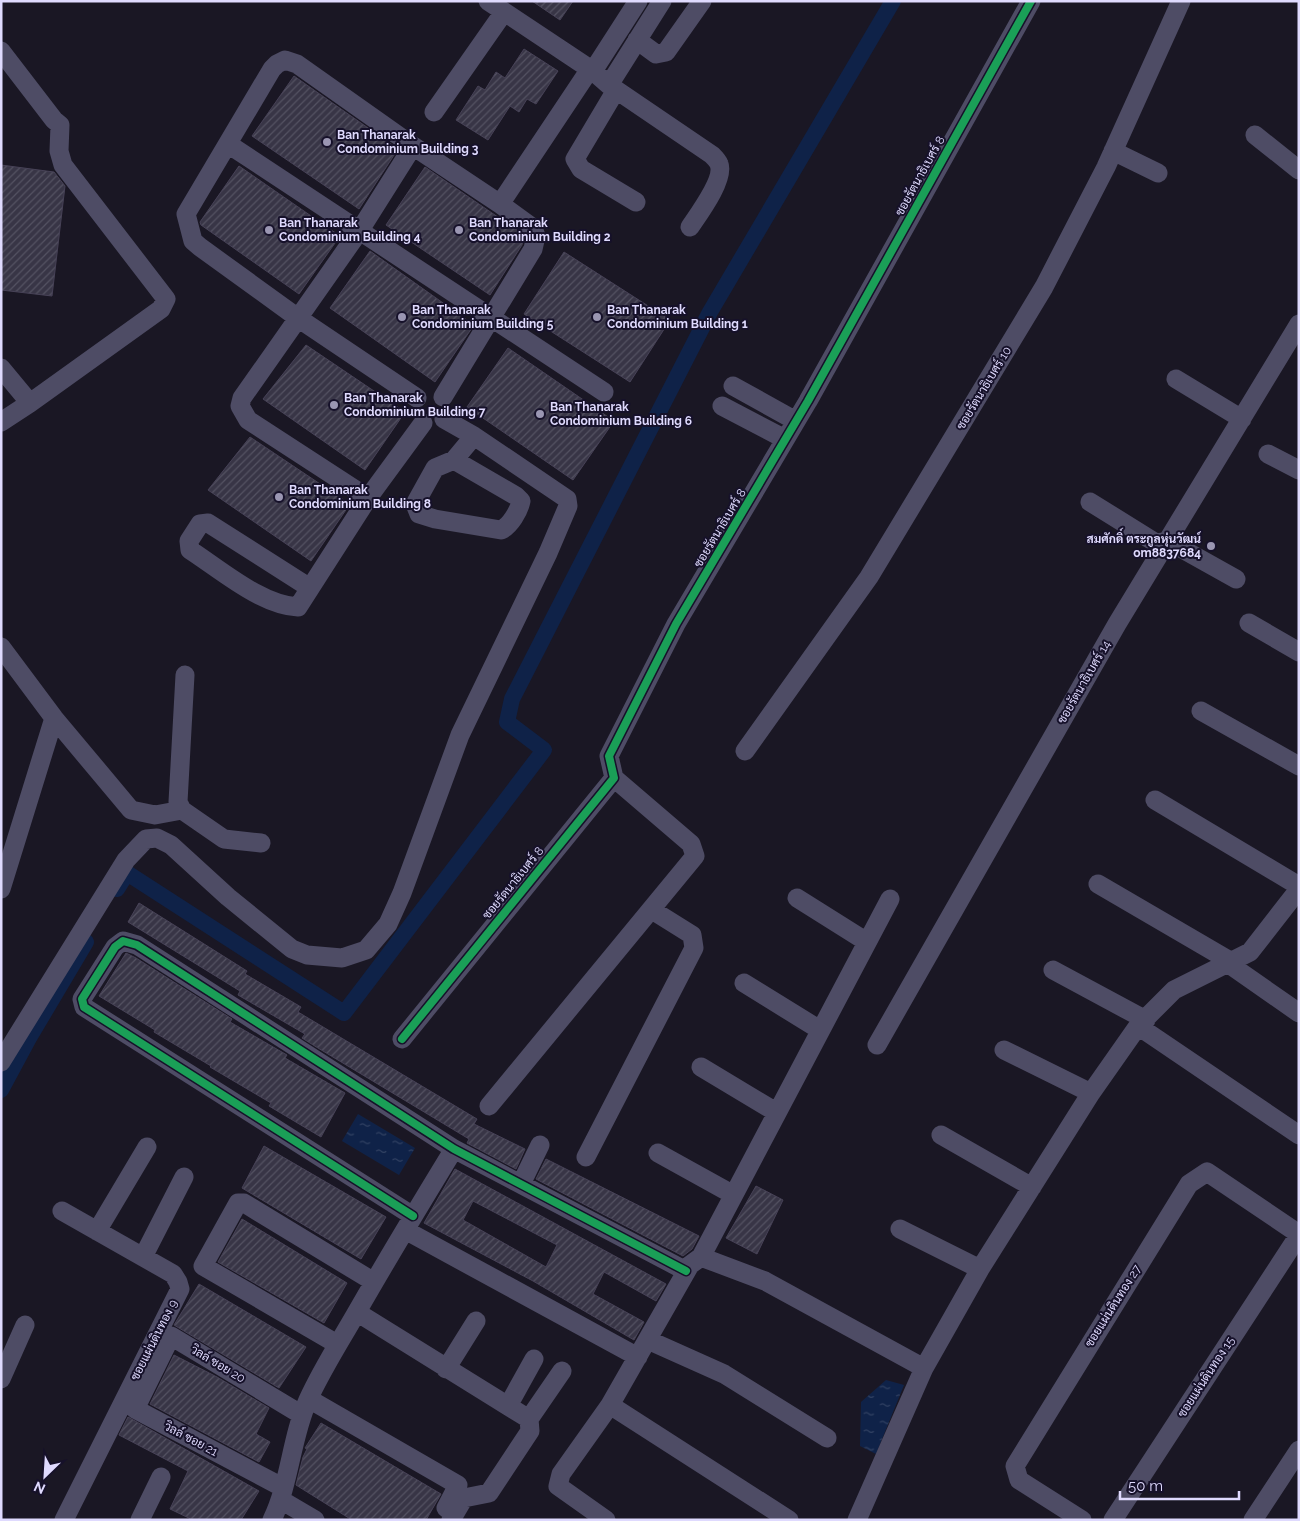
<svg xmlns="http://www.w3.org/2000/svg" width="1300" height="1521" viewBox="0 0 1300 1521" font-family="Raleway,Sarabun,sans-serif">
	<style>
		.water { fill: url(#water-ripples) }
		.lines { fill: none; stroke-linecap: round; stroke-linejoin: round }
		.canal { stroke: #0f2248; stroke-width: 16 }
		.building { fill: url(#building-hatch); stroke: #474257; fill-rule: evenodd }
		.minor { stroke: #4e4c65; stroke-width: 19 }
		.cycleway-casing { stroke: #16112a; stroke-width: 11 }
		.cycleway { stroke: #1a9f57; stroke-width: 8 }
		.poi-dot { fill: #9a96b2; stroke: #16112a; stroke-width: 2 }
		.labels { text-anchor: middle; stroke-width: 4; stroke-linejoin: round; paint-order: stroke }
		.poi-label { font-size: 12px; font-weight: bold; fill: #dfdafe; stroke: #16112a; text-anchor: start }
		.street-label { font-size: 12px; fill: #dfdafe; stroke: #16112a }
	</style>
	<defs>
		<pattern id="water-ripples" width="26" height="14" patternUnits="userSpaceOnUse" patternTransform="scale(1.25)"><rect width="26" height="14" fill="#0f2248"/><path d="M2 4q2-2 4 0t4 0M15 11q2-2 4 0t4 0" fill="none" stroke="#324263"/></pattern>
		<pattern id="building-hatch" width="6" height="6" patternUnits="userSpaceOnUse" patternTransform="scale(1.25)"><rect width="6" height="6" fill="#383546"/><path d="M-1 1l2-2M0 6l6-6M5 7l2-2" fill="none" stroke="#545262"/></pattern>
	</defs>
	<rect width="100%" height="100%" fill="#1a1724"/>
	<path class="water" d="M358 1114 415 1148 399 1175 342 1141Z
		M886 1380 904 1385 876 1454 860 1446 861 1402Z"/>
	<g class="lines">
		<path class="canal" d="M117 889 127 873 344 1013 544 750 507 722 512 699 710 312 893 1
			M1 1090 29 1038 86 942"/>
	</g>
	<path class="building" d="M532 1H573L560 20Z
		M524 49 558 71 536 104 527 99 519 112 510 106 488 140 456 120 478 86 485 90 496 72 505 78Z
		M294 76 398 149 359 209 252 136Z
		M1 165 54 172 65 186 52 296 1 290Z
		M239 166 340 236 299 294 201 225 200 222Z
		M425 167 524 235 522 245 490 295 386 225Z
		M370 251 474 325 435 382 330 308Z
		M564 252 670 320 630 382 524 314Z
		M306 345 405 412 365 470 263 399Z
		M508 348 614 421 573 480 467 407Z
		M250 437 350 504 311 561 208 490Z
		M139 903 247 971 245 974 301 1007 298 1012 477 1119 474 1124 525 1149 516 1169 467 1143 469 1139 318 1048 302 1038 305 1034 238 995 240 991 128 922Z
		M126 953 136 958 232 1019 230 1022 287 1055 285 1058 345 1093 321 1137 269 1106 271 1103 210 1067 211 1066 154 1032 155 1030 99 996Z
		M264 1146 386 1217 361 1259 242 1188Z
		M546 1159 699 1236 692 1249 683 1256 536 1179Z
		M455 1169 666 1284 656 1301 604 1272 593 1294 644 1322 634 1340 533 1281 424 1223ZM473 1201 557 1245 546 1267 463 1220Z
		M756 1186 783 1200 757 1254 726 1238Z
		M242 1219 347 1283 324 1323 218 1262Z
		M199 1284 306 1347 279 1388 174 1325Z
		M174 1355 217 1377 269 1408 256 1434 270 1442 259 1462 150 1404Z
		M128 1417 259 1491 241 1520H193L170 1509 188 1471 119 1435Z
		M321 1423 441 1494 426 1520H352L296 1485 303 1457 307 1449 305 1448Z"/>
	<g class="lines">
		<path class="minor" d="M488 1 593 71 609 85 712 155C714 157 718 161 719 164 725 179 698 215 690 227
			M637 40 656 54 666 52 702 1
			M1 51 54 120 60 125 59 151 63 165 166 299 161 309 30 403 1 422
			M593 71 638 1
			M609 85 662 1
			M616 90 575 159 581 169 636 202
			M434 112 504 12
			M1255 135 1299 170
			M228 144 604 392
			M1113 151 1158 173
			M1 368 30 403
			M1176 379 1242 419
			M733 386 796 421
			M443 397 533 249 536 236 533 228 500 204 590 69
			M417 398 298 318 200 247 193 241 186 214 272 69 277 64 285 60 297 64 413 146 500 204
			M722 406 785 439
			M1268 454 1299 470
			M454 460 435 468 415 504 419 514 435 519 501 530C510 526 519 511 521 501L516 496 454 460 474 436
			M368 498 248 420 240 406 242 398 360 230 413 146
			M1090 502 1156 543 1168 541 1236 579
			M310 588 208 523 200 524 189 541 190 550C221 570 261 605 298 607L368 498 423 423
			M1249 623 1299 652
			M1 647 54 718 131 810 155 815 182 810
			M185 675 178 802 182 810 224 839 261 843
			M1201 711 1299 766
			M745 751 869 577 1044 287 1106 167 1181 1
			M1155 800 1299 886
			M1098 884 1230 961
			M1 889 54 718
			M797 898 867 942
			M1226 962 1299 1013
			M1053 970 1146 1020
			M744 983 820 1030
			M1138 1026 1299 1135
			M402 1039 614 778 609 756 676 624 808 401 1031 1
			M877 1045 1117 624 1299 324
			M1004 1050 1091 1093
			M1 1062 126 860 146 839 157 838 171 845 228 897 292 949 307 955 342 958 366 950 388 924 402 893 460 735 548 553 568 506 567 499 474 436 444 419
			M701 1067 776 1112
			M489 1106 695 856 691 844 614 778
			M941 1135 1032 1187
			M658 1153 732 1194
			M586 1157 694 948 692 935 652 910
			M521 1184 540 1145
			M62 1211 173 1274 178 1282 180 1289 64 1520
			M413 1216 84 1007 82 999 115 947 123 941 137 945 454 1149 686 1271
			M900 1229 980 1269
			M405 1230 638 1357
			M97 1231 147 1147
			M143 1257 184 1177
			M701 1257 765 1281 924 1368
			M363 1316 529 1419 530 1431 489 1493 464 1498 451 1520
			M648 1340 724 1374 827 1438
			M337 1344 203 1266 238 1203H244L374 1282
			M446 1369 476 1321
			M1 1379 25 1325
			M309 1399 458 1485 446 1508
			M610 1405 789 1520
			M508 1406 534 1359
			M529 1419 562 1371
			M282 1487 135 1409 171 1336 302 1415
			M281 1500 315 1520
			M140 1520 161 1477
			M272 1520C290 1483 291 1438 308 1400 322 1369 341 1340 358 1310 389 1256 421 1203 454 1149
			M606 1520 558 1486 561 1474 610 1405 690 1265 701 1257 890 899
			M857 1520 924 1368 980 1269 1091 1093 1138 1026 1174 990 1250 952 1299 889
			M1082 1520 1019 1480 1015 1466 1189 1184 1207 1172 1299 1234
			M1113 1520 1299 1235
			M1253 1520 1299 1450"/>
		<defs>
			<path id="cycleway" d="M402 1039 614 778 609 756 676 624 808 401 1031 1
				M413 1216 84 1007 82 999 115 947 123 941 137 945 454 1149 686 1271"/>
		</defs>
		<use href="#cycleway" class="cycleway-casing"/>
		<use href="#cycleway" class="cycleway"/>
	</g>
	<g class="poi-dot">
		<circle cx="327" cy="142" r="5"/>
		<circle cx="269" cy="230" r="5"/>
		<circle cx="459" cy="230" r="5"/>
		<circle cx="402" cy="317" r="5"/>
		<circle cx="597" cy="317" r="5"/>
		<circle cx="334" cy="405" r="5"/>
		<circle cx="540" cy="414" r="5"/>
		<circle cx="279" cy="497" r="5"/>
		<circle cx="1211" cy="546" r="5"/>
	</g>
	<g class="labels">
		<g class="poi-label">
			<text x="337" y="139">Ban Thanarak<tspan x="337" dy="14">Condominium Building 3</tspan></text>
			<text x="279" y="227">Ban Thanarak<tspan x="279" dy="14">Condominium Building 4</tspan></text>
			<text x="469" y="227">Ban Thanarak<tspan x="469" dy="14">Condominium Building 2</tspan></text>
			<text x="412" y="314">Ban Thanarak<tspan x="412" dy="14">Condominium Building 5</tspan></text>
			<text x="607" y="314">Ban Thanarak<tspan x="607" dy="14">Condominium Building 1</tspan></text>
			<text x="344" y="402">Ban Thanarak<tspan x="344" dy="14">Condominium Building 7</tspan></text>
			<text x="550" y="411">Ban Thanarak<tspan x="550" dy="14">Condominium Building 6</tspan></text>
			<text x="289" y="494">Ban Thanarak<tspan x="289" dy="14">Condominium Building 8</tspan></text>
			<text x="1201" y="543" text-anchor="end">สมศักดิ์ ตระกูลหุ่นวัฒน์<tspan x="1201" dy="14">om8837684</tspan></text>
		</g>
		<g class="street-label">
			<text transform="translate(920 176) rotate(-61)" y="4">ซอยรัตนาธิเบศร์ 8</text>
			<text transform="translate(984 388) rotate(-59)" y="4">ซอยรัตนาธิเบศร์ 10</text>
			<text transform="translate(720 528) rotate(-59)" y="4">ซอยรัตนาธิเบศร์ 8</text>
			<text transform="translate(1084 682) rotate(-60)" y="4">ซอยรัตนาธิเบศร์ 14</text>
			<text transform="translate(513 883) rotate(-51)" y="4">ซอยรัตนาธิเบศร์ 8</text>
			<text transform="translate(1113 1306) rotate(-58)" y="4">ซอยแผ่นดินทอง 27</text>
			<text transform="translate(154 1340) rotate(-63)" y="4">ซอยแผ่นดินทอง 9</text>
			<text transform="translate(218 1364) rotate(31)" y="4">วิลล์ ซอย 20</text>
			<text transform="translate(1206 1377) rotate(-57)" y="4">ซอยแผ่นดินทอง 15</text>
			<text transform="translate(191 1439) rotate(28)" y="4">วิลล์ ซอย 21</text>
		</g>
	</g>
	<rect width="1300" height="1521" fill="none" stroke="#dfdafe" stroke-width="5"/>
	<g transform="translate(45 1476) rotate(205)" stroke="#16112a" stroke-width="4" paint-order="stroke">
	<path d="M0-4L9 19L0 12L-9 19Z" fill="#dfdafe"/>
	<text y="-8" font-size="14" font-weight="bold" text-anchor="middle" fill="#dfdafe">N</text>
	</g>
	<path d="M1120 1491v8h119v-8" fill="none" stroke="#dfdafe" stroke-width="2.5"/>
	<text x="1128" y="1491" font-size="15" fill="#dfdafe" stroke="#16112a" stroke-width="4" paint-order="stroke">50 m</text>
</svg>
